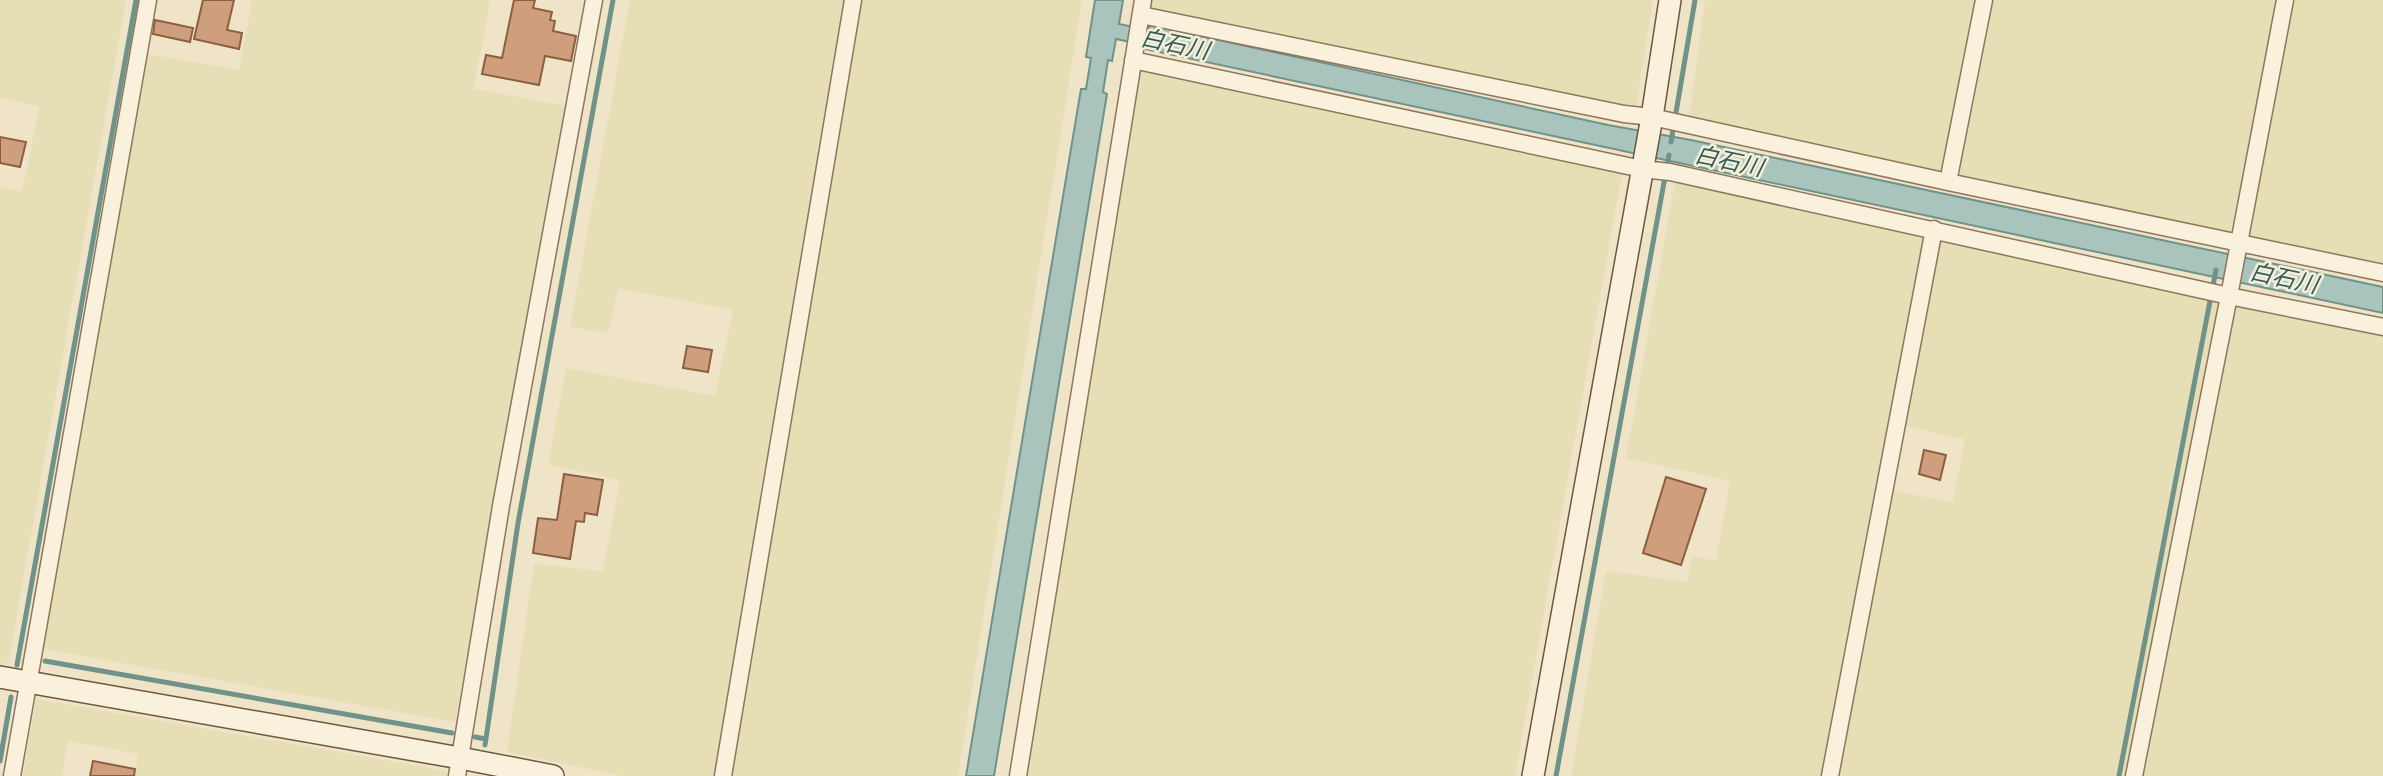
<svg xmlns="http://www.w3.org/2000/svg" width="2383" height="776" viewBox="0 0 2383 776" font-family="Literata,'Noto Sans JP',serif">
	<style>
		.farmland { fill: #e6deb5; fill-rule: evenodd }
		.water { fill: #a9c4bc; stroke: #6f938a; stroke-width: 2 }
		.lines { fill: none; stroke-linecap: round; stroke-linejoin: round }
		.stream { stroke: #6f938a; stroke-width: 5 }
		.building { fill: #cf9f7d; stroke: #8d5f41; stroke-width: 2 }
		.street-casing { stroke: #8d765c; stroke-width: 19 }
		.secondary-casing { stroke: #6f573f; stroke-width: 24 }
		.street { stroke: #faf1dc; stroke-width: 16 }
		.secondary { stroke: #faf1dc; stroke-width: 21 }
		.labels { text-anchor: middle; stroke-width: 5; stroke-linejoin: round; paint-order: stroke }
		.water-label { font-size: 23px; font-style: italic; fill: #2f5d5a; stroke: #f7eed8 }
	</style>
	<rect width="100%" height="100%" fill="#f0e4c8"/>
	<path class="farmland" d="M0 0H126L8 664 0 663V187L22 192 39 107 0 97Z
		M252 0H490L474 89 567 106 455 722 43 649 148 54 239 70Z
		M630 0H1082L958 776H622L507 752 534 564 603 571 620 480 548 465 566 368 715 396 733 310 618 288 608 333 570 327Z
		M1150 0H1653L1636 107 1149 10Z
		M1705 0H2383V266L2226 234 1689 118Z
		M1141 70 1622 173 1515 776H1024Z
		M1675 181 2383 335V776H1571L1606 571 1687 582 1692 556 1716 561 1730 481 1626 458ZM1890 423 1965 439 1953 503 1878 487Z
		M36 699 447 771V776H135L138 754 68 741 62 776H23Z"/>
	<path class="water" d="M1095 0H1123L1119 24 1148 30 1150 25 1608 125 1691 140 2383 287V313L1145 49V45L1116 39 1112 61 1108 60 1103 92 1107 94 994 776H966L1081 89H1086L1091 58 1086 57Z"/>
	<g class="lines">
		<path class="stream" d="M1671 142 1695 0
			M45 661 452 733
			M17 665 136 0
			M475 737 486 739
			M485 745 518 523 613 0
			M0 761 11 697
			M1556 776 1669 155
			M2119 776 2216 270"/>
	</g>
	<path class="building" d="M203 0H234L227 30 242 33 239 49 194 39Z
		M514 0H535L533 8 552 12 550 20 555 21 553 31 576 36 571 61 545 56 539 85 482 74 486 55 502 58Z
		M155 20 193 28 190 42 153 34Z
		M0 137 26 142 20 167 0 163Z
		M687 346 712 350 708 372 683 368Z
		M1924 450 1946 455 1940 480 1919 474Z
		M564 474 603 480 597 515 585 513 584 522 576 521 570 559 533 553 538 518 557 520Z
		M1666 477 1706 489 1681 565 1643 553Z
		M93 761 135 769 134 776H90Z"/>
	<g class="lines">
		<defs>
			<path id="street" d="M1141 15 1624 114 1652 117 1948 182 2383 273
				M1133 60 1642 169 1670 172 2229 296 2383 327
				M1948 182 1984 0
				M12 776 148 0
				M457 776 501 506 594 0
				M723 776 853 0
				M1018 776 1143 0
				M1830 776 1934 229
				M2134 776 2229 296 2285 0"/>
			<path id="secondary" d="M0 677 460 758 553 776
				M1533 776 1652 117 1670 0"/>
		</defs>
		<use href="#street" class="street-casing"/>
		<use href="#secondary" class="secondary-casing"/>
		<use href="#street" class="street"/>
		<use href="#secondary" class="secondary"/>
	</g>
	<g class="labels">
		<g class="water-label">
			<text transform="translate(1175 44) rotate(12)" y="8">白石川</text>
			<text transform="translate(1729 161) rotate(12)" y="8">白石川</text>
			<text transform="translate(2284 278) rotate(12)" y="8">白石川</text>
		</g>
	</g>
</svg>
